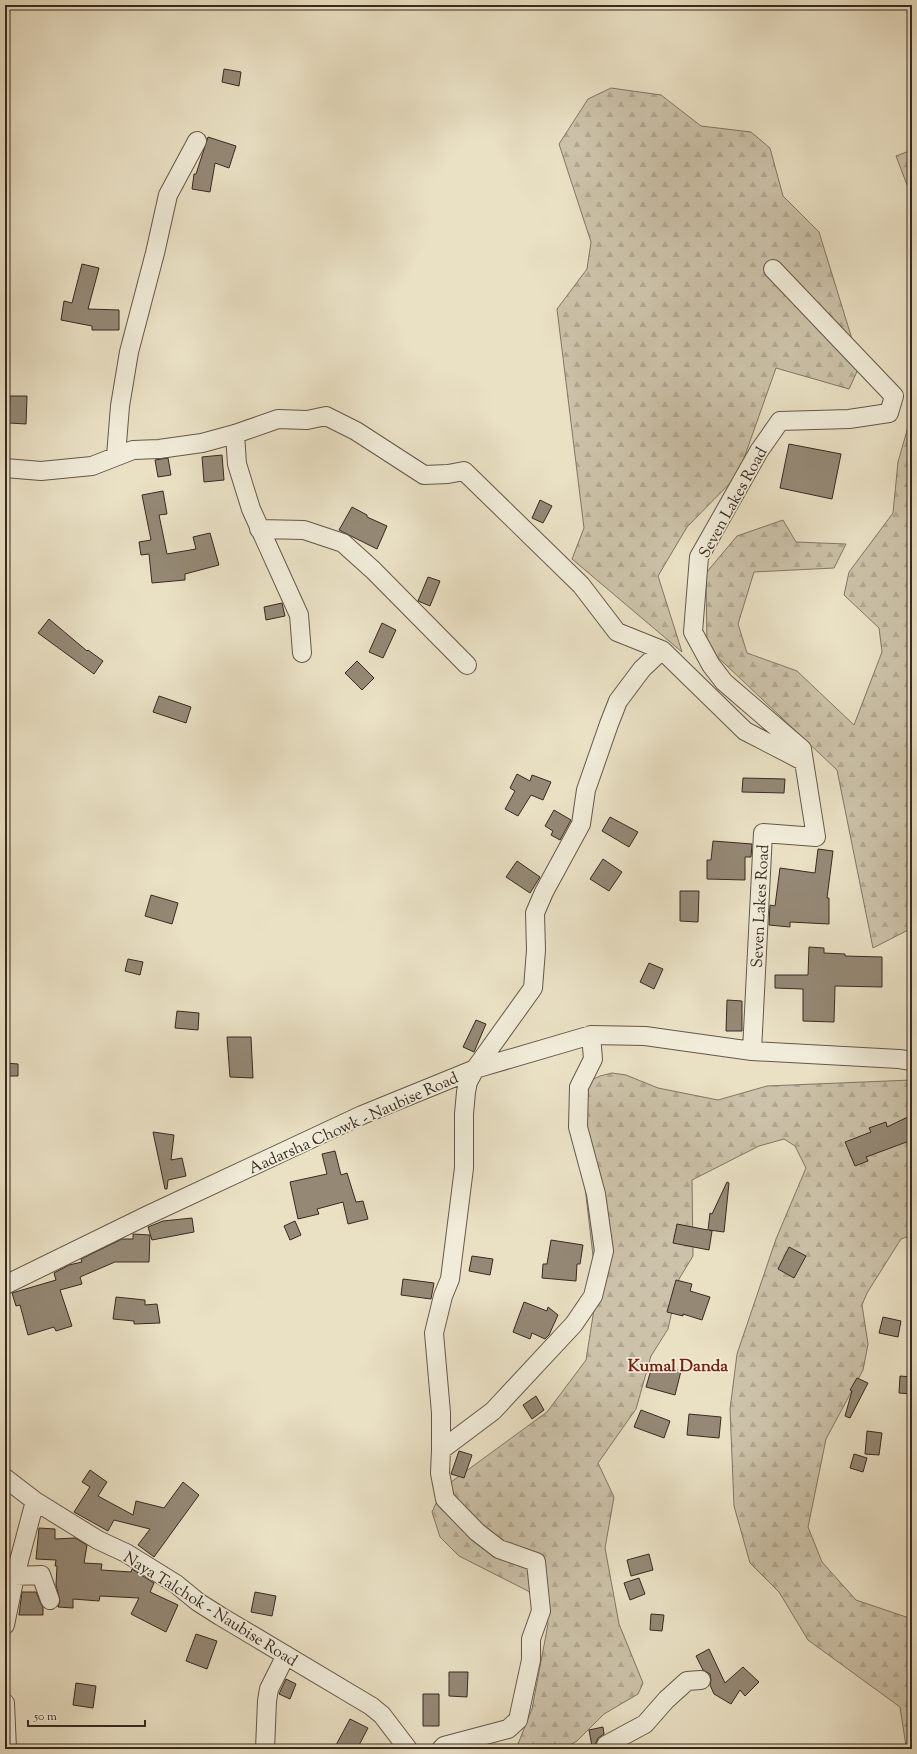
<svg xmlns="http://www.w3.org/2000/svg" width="917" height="1754" viewBox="0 0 917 1754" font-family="'Sorts Mill Goudy',serif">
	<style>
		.forest { fill: url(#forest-firs); stroke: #827664 }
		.building { fill: #958976; stroke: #382a20 }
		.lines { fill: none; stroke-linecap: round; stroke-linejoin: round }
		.minor-casing { stroke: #645849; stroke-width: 20 }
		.minor { stroke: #f1ecd9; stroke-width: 18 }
		.labels { text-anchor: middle; stroke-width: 3.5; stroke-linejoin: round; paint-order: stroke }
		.street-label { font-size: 16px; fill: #382a20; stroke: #f1ecd9 }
		.neighbourhood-label { font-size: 17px; font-weight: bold; fill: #7a1f14; stroke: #f1ecd9 }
	</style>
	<defs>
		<pattern id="forest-firs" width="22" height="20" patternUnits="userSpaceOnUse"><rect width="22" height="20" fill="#ccc2a9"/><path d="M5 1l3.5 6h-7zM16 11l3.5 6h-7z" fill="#b0a791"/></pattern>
	</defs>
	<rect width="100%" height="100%" fill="#eae1c5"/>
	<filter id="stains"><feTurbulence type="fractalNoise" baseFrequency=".005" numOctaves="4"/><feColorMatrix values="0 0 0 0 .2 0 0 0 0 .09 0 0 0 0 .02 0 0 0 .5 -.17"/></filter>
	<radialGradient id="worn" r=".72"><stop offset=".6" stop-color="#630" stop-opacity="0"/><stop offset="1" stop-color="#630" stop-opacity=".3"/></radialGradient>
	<path class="forest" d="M611 88 661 95 701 126 751 132 770 148 783 196 819 232 860 365 849 389 776 368 738 475 687 527 658 576 682 652 572 559 584 528 557 309 587 269 591 242 559 144 588 99Z
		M912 150V198L896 156Z
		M912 413V928L873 948 837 770 707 647 706 573 737 536 783 520 796 542 846 544 834 568 754 572 738 624 747 653 797 671 854 725 882 652 879 628 844 595 849 572 893 513 898 462Z
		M612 1073 626 1075 658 1088 718 1100 767 1086 912 1080V1235L901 1239 867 1293 862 1305 868 1344 863 1370 826 1439 808 1527 822 1562 856 1600 912 1619V1699L907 1707 912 1723V1749H904L906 1746 900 1707 808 1640 779 1592 750 1563 734 1506 730 1409 737 1354 776 1239 806 1168 795 1146 784 1139 759 1146 692 1180 693 1256 679 1279 668 1329 651 1356 636 1409 598 1463 614 1497 605 1548 619 1624 643 1683 638 1694 604 1714 577 1741 563 1749H516L532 1709 548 1624 546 1611 528 1591 459 1556 440 1537 432 1512 443 1488 547 1412 586 1360 597 1290 578 1127 589 1081 600 1076Z"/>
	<path class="building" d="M224 69 241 72 239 86 222 82Z
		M208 137 236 146 229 168 215 163 210 192 192 189 194 174H196Z
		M82 264 99 268 88 309 119 310V330H92V326L61 320 64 301 72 303Z
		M10 396H27L26 424 9 423Z
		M789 444 841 454 832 499 780 488Z
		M222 455 224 480 204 482 202 457Z
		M168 458 171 475 158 477 155 460Z
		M163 491 167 514 159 515 167 554 196 549 193 537 210 533 219 565 185 574V580L152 583 149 554 141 555 139 542 151 540 142 495Z
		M540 500 552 506 543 523 532 518Z
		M352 507 367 515V517L387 526 377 549 339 530Z
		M428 577 440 581 430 606 418 601Z
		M282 603 285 616 266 620 264 607Z
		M49 619 87 651 88 650 103 661 94 674 38 633Z
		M382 623 396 630 383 658 369 652Z
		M357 661 374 678 362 690 345 673Z
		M159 696 191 707 186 723 153 712Z
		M517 774 530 781 532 775 551 782 543 800 531 795 518 816 505 809 515 791 510 788Z
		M743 778 785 779 784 793 742 792Z
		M554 810 571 820 560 840 551 835 553 831 545 826Z
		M610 817 638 832 629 847 602 831Z
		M713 841 752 844 751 857H745V880L707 879V860H711Z
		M818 849 833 851 827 898H829V924L790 922V927L769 925 770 905 775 906 780 868 815 873Z
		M603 859 622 872 609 891 590 879Z
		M517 861 540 877 530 893 506 877Z
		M680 891H699L698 922 680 921Z
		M151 895 178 903 172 924 145 916Z
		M809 947 824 948V953L845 954V956L882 957V987L835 986 834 1022 803 1021V989L775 988V975H808Z
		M128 959 143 962 140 975 125 971Z
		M649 963 663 969 654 989 640 982Z
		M727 1000 742 1001V1031H726Z
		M177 1011 199 1013 198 1030 175 1028Z
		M476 1020 486 1024 474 1052 463 1047Z
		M227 1037H251L253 1078 230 1077Z
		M5 1063 18 1064V1076H5Z
		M912 1115V1140L866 1157 868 1161 855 1166 845 1142 871 1132 869 1128 886 1122 887 1127Z
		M153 1132 174 1135 171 1160 182 1158 186 1176 168 1180 167 1189H165Z
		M335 1151 341 1175 347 1173 356 1202 363 1201 368 1219 348 1224 343 1202 317 1209 319 1214 298 1219 290 1182 327 1174 322 1154Z
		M727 1182 729 1183 724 1232 709 1230 712 1231 709 1250 673 1243 677 1224 708 1230 710 1213 712 1214Z
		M192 1218 194 1232 152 1240 148 1227 163 1221Z
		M295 1221 301 1235 290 1240 284 1226Z
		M133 1234 150 1235 149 1262H115L80 1277 82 1284 60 1290 72 1326 56 1331 54 1327 28 1335 20 1305 16 1306 12 1293 56 1280 54 1273 69 1265 82 1262 81 1259 122 1239H133Z
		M551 1240 583 1245 580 1264H577L576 1281 542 1278 543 1264H547Z
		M789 1247 806 1256 794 1278 778 1269Z
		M472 1256 493 1259 490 1275 469 1271Z
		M403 1279 434 1283 431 1299 401 1295Z
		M676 1280 692 1284 690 1291 710 1297 702 1320 683 1314V1316L667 1312Z
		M116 1297 145 1300V1305L157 1304 160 1323 134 1324V1321L113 1319Z
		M524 1302 547 1311 548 1307 558 1315 549 1335 545 1339 532 1333 530 1339 513 1332Z
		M883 1317 901 1321 898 1337 879 1333Z
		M653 1363 681 1371 675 1395 646 1387Z
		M900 1376 912 1377V1394L899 1393Z
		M857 1378 868 1383 850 1418 845 1416 852 1391 850 1390Z
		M536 1396 544 1410 532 1419 523 1405Z
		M641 1410 670 1421 664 1438 634 1427Z
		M689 1414 721 1417 719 1438 687 1435Z
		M867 1431 882 1433 879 1455 865 1454Z
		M459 1451 472 1455 464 1478 451 1474Z
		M854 1454 867 1458 863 1472 850 1468Z
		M90 1470 107 1482 98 1496 133 1515 136 1501 164 1508 183 1482 199 1495 154 1557 138 1545 150 1529 114 1520 108 1531 74 1512 90 1487 82 1482Z
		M39 1528 55 1529V1539L75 1538 87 1545 84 1563 102 1564 101 1570 131 1572 132 1569 154 1583 150 1592 178 1605 166 1632 131 1614 139 1598 100 1596 99 1601 73 1599V1608L58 1607 60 1601 56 1585 57 1566H55L56 1560 36 1559Z
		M649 1554 653 1570 631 1576 627 1560Z
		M639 1578 645 1594 630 1600 624 1583Z
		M22 1592H36L43 1608V1615H19Z
		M255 1592 276 1596 272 1616 251 1612Z
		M651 1614 664 1615 662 1631 650 1630Z
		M196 1634 217 1641 207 1669 186 1661Z
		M709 1649 725 1683 743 1667 759 1682 745 1696 740 1690 731 1704 714 1694 710 1685 711 1680 710 1674 703 1670 696 1656Z
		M449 1672H468L467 1697 449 1696Z
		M286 1679 296 1684 290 1699 279 1694Z
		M76 1683 96 1686 93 1708 73 1705Z
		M423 1694H439V1726H423Z
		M350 1719 368 1728 357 1749H343L336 1745Z
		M603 1727 604 1734 598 1738 595 1745 592 1746 589 1730Z"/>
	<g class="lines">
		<defs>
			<path id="minor" d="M235 434 237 464 251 509 299 615 302 653
				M116 456 120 406 129 352 155 253 168 195 197 141
				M5 468 41 471 92 466 133 450 159 449 202 443 235 434 278 419 307 420 326 416 356 431 424 475 448 474 464 471 581 585 617 632 662 650 745 731 803 761
				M259 529 304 530 343 543 373 570 467 665
				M752 1051 763 833 816 837 802 749 724 682 711 665 693 632 699 557 759 451 780 421 849 419 889 413 894 396 773 269
				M5 1285 148 1215 362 1115 475 1069 591 1035 645 1036 752 1051 899 1059 912 1061
				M441 1450V1413L434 1333 443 1296 450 1279 464 1168V1114L466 1092 468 1082 475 1069 533 988 536 950 535 913 544 892 581 824 586 790 609 724 618 701 642 669 662 650
				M5 1478 35 1501 98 1540 126 1553 176 1584 198 1602 220 1616 371 1706 382 1715 408 1749
				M15 1576 41 1575 50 1600
				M5 1625 15 1576 35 1501
				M5 1703 7 1749
				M265 1749 267 1701 269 1689 286 1655
				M441 1749 444 1746 508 1729 518 1720 531 1660V1639L541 1611 536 1562 499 1549 477 1532 445 1499 440 1473 441 1450 493 1411 574 1324 593 1296 604 1251 596 1194 578 1127 579 1087 593 1059 591 1035
				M605 1749 606 1745 645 1724 666 1700 687 1681 701 1680"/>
		</defs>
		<use href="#minor" class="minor-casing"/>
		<use href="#minor" class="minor"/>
	</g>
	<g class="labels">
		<g class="street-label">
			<text transform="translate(732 502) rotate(-61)" y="6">Seven Lakes Road</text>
			<text transform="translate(759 906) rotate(-87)" y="6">Seven Lakes Road</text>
			<text transform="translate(353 1122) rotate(-24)" y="6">Aadarsha Chowk - Naubise Road</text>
			<text transform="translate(211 1608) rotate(32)" y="6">Naya Talchok - Naubise Road</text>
		</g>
		<g class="neighbourhood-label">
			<text x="678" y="1371">Kumal Danda</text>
		</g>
	</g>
	<rect width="917" height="1754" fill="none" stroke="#eae1c5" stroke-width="20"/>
	<rect x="6" y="6" width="905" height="1742" fill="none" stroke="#382a20" stroke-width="2"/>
	<rect x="10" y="10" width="897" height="1734" fill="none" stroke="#382a20"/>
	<path d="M28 1720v6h117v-6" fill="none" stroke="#382a20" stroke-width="2"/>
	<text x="34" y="1720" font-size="12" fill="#382a20" stroke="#f1ecd9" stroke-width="3" paint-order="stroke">50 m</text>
	<rect width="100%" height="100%" filter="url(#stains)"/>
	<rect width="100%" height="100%" fill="url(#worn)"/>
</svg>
